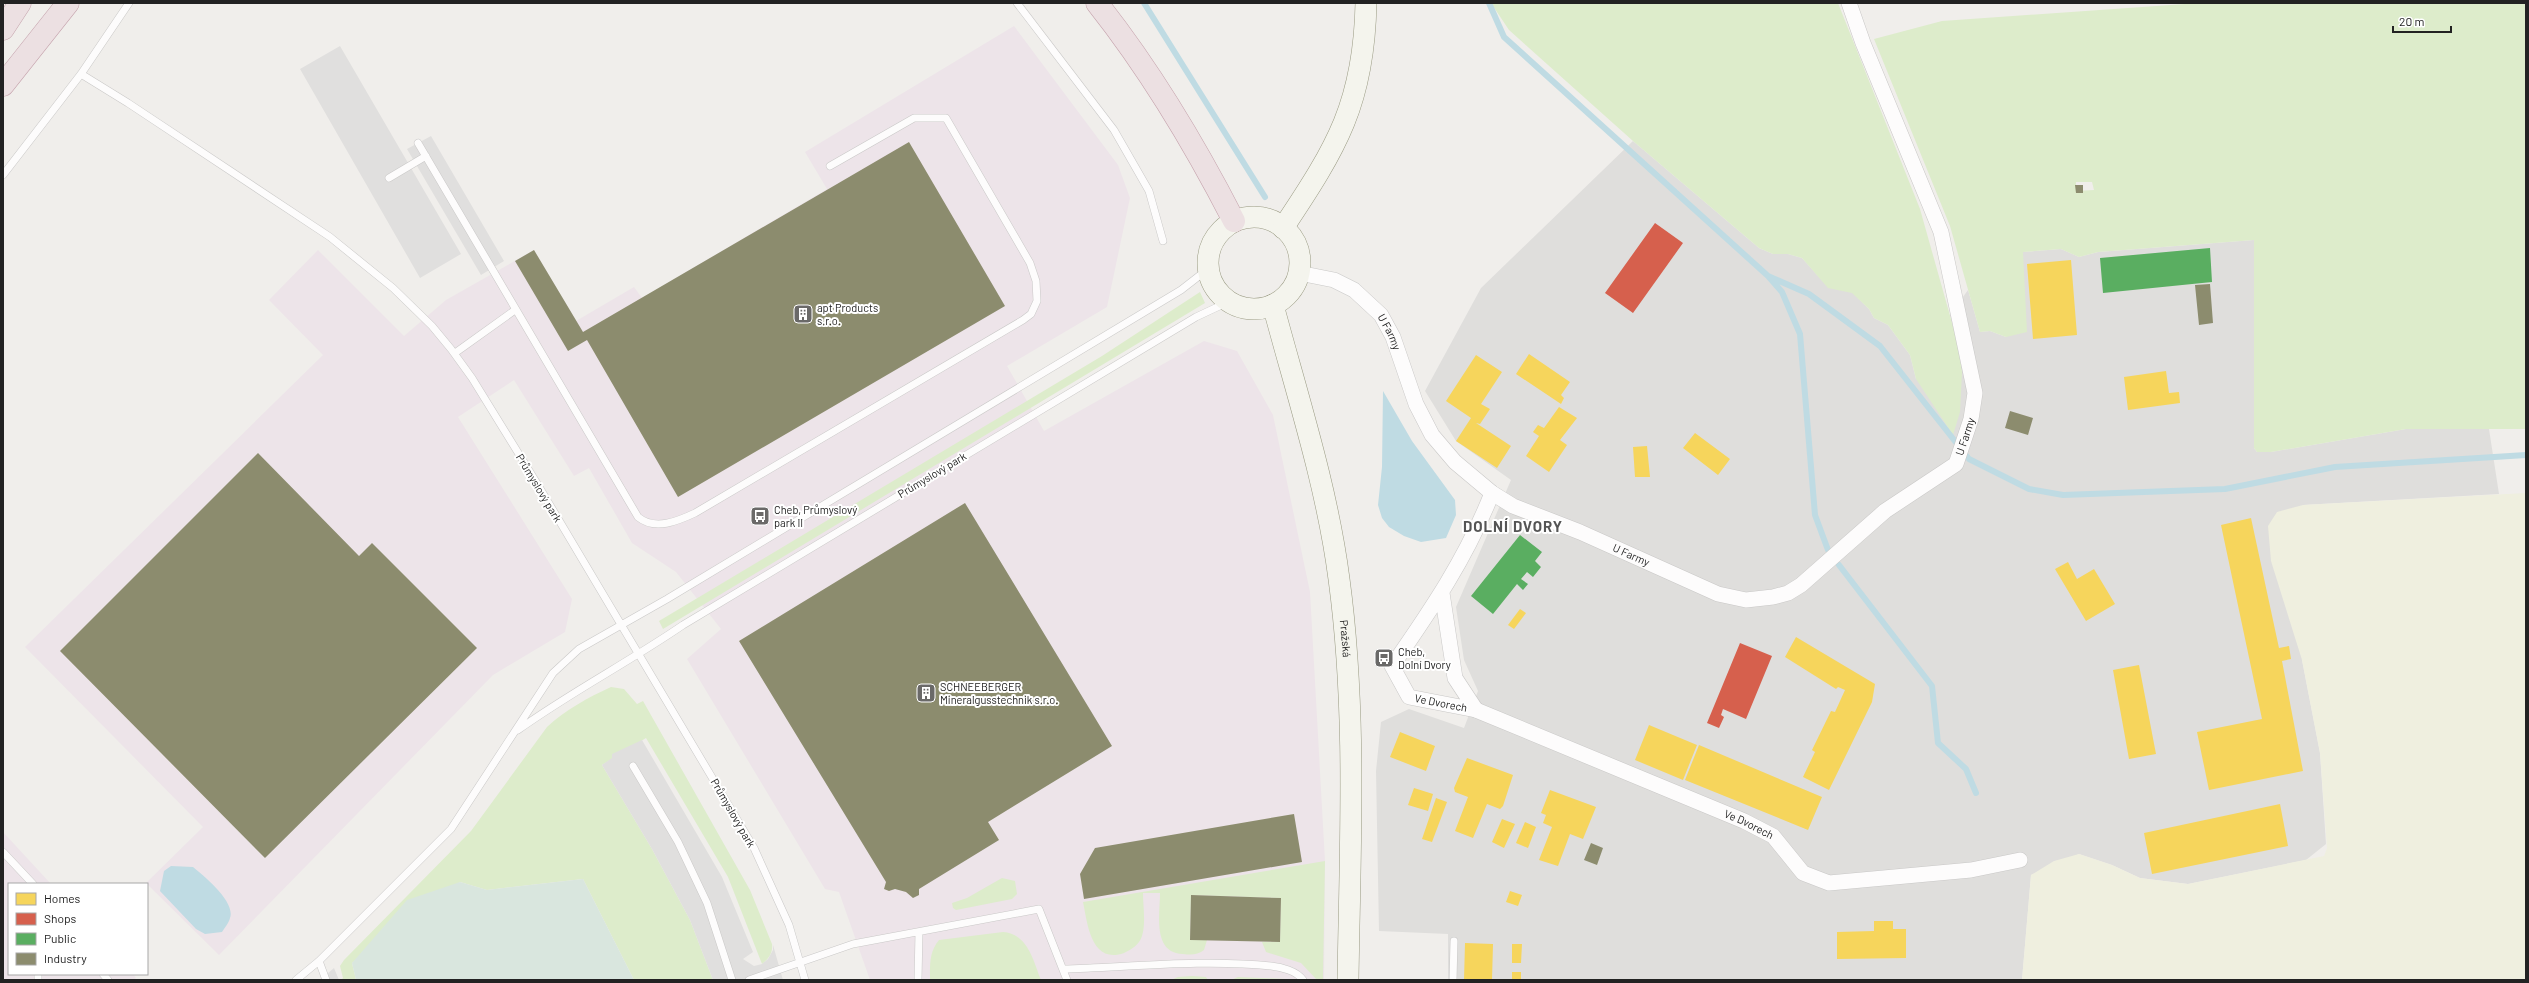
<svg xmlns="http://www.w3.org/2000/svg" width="2529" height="983" viewBox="0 0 2529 983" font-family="Barlow,sans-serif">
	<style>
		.residential { fill: #dfdedc }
		.industrial { fill: #ede4e9 }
		.farmland { fill: #efefdf }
		.grass { fill: #ddeccb; fill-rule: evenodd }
		.wetland { fill: #d9e6de }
		.parking { fill: #e0dfde }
		.water { fill: #bfdbe3 }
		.homes { fill: #f6d55c }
		.shops { fill: #d6604d }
		.public { fill: #5aae61 }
		.industry { fill: #8c8c6e }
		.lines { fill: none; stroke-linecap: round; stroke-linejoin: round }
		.stream { stroke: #bfdbe3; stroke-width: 6 }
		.lane-casing { stroke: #c9c8c7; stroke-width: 8 }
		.street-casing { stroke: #c9c8c7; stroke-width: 16 }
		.secondary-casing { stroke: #999a82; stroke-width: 22 }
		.highway-casing { stroke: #c5a2ac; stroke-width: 23 }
		.lane { stroke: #fdfcfc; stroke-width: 7 }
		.street { stroke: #fdfcfc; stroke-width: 15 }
		.secondary { stroke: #f4f4ed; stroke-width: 21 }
		.highway { stroke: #ece0e2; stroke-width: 22 }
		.labels { text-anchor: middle; stroke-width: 4; stroke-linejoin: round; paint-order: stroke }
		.poi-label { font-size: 11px; fill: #222; stroke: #fff; text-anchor: start }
		.street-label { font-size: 11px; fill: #222; stroke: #fff }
		.district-label { font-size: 15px; font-weight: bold; letter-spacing: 1px; fill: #555; stroke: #fff }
	</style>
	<rect width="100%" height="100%" fill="#f0eeeb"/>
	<path class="residential" d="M1633 141 1759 248 1773 254H1788L1802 258 1828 287 1852 292 1869 309 1874 318 1888 325 1910 355 1916 379 1958 344 1950 315 1968 290 1980 332 1990 331 2006 337 2023 252 2061 249 2079 257 2098 252 2254 240V448L2257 452H2271L2406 429H2489L2499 494 2303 505 2302 660 2320 753 2326 844 2306 860 2188 884 2140 878 2112 865 2079 854 2031 875 2022 980H1448V934L1379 931 1376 771 1381 722 1409 709 1464 728 1478 691 1464 660 1456 607 1511 480 1456 441 1425 391 1481 288Z"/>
	<path class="industrial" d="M1014 26 1118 165 1130 198 1107 307 1007 366 1044 431 1204 341 1237 351 1273 415 1310 592 1325 861 1324 980H870L839 892 825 889 687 659 721 629 676 572 632 543 589 468 574 476 514 380 458 417 572 599 565 632 493 675 219 955 146 883 203 827 25 647 323 355 269 300 318 250 404 336 446 300 534 250 576 321 634 287 642 298 827 189 805 152Z
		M3 832 51 884H9V974H133L136 978 133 980H3Z"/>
	<path class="farmland" d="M2526 493V980H2022L2031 875 2054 861 2079 854 2112 865 2140 878 2188 884 2324 856 2327 848 2320 753 2302 660 2271 561 2268 526 2277 512 2303 505Z"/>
	<path class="grass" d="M1491 3H1838L1920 209 1958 344 1962 372 1960 412 1953 435 1916 379 1910 355 1888 325 1874 318 1869 309 1852 293 1828 288 1802 258 1788 254H1773L1759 248 1633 141 1509 30Z
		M2199 3H2526V429H2406L2271 452H2257L2254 448V240L2098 252 2079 257 2061 249 2023 252 2027 332 2006 337 1990 331 1980 332 1950 226 1874 39 1942 21ZM2076 182H2092L2094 190 2076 191Z
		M1200 292 1205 303 663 629 659 621 1102 356Z
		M611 687 624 689 637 704 643 701 750 890 772 944C773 953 769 958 762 964L728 877 646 738 602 765 652 849 690 920 713 980H634L583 879 487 890 460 882 352 963 356 980H341L343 978 340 966 344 960 471 831 547 727C565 710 589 697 611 687Z
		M1325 861 1323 980H1317L1301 963 1266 952 1262 942H1280L1281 898 1191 895 1190 940H1207L1204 950C1197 955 1192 955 1183 954 1152 953 1160 914 1160 893H1143C1143 906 1146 923 1142 936 1139 945 1132 949 1124 953 1090 965 1087 920 1083 902Z
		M1002 878 1015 881 1017 894 1012 899 956 910 953 908 952 903 967 898Z
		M1003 932C1028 934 1033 960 1041 980H930C930 965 929 952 939 940Z
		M1192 976 1206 977 1208 980H1171L1178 977Z
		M1238 977 1286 979 1287 980H1231Z"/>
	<path class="wetland" d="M583 879 634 980H356L352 963 407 900 460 882 487 890Z"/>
	<path class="parking" d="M340 46 461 254 420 278 300 69Z
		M431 136 504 261 481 275 407 149Z
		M642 740 722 877 753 952 743 959 754 966 762 964 768 959 773 950V945L783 980H713L690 920 652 849 602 765 612 758V754Z
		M334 968 339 980H320Z"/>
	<path class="water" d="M1383 391 1412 441 1455 500 1456 515 1446 538 1421 542 1404 536 1389 527 1382 518 1378 505 1382 467Z
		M171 866 193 867C204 876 236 902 230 918 229 923 225 927 222 932L205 934 196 929 160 891 164 871Z"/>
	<path class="homes" d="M2071 260 2077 335 2033 339 2027 264Z
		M1529 354 1570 382 1561 395 1564 398 1561 404 1516 374Z
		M1476 355 1502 372 1481 404 1490 409 1480 424 1476 423 1511 446 1497 468 1456 441 1471 418 1446 401Z
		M2166 371 2169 393 2179 392 2180 403 2128 410 2124 377Z
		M1559 407 1577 418 1560 440 1567 445 1549 472 1526 456 1539 436 1533 432 1538 425 1544 428Z
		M1695 433 1730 459 1718 475 1683 448Z
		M1647 446 1650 477H1635L1633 447Z
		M2251 518 2279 648 2289 646 2291 659 2282 661 2303 771 2209 790 2197 732 2262 719 2221 525Z
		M2068 562 2077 579 2094 569 2115 604 2086 621 2055 569Z
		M1520 609 1526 613 1514 629 1508 625Z
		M1796 637 1875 684 1872 702 1829 790 1803 777 1815 752 1812 750 1831 711 1835 712 1845 690 1838 687 1836 689 1785 657Z
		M2139 665 2156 754 2129 759 2113 670Z
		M1649 725 1697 745 1683 780 1635 760Z
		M1400 732 1435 746 1426 771 1390 757Z
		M1699 745 1822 797 1808 830 1685 780Z
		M1467 758 1513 775 1503 806 1500 809 1487 804 1473 838 1455 831 1468 797 1455 792 1454 788Z
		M1414 788 1433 794 1428 811 1408 805Z
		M1550 790 1596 807 1583 839 1570 834 1558 866 1539 860 1552 827 1543 823 1546 815 1541 813Z
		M1436 798 1447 802 1432 842 1422 839Z
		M2280 804 2288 846 2152 874 2144 833Z
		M1502 819 1515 824 1504 848 1492 842Z
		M1525 822 1536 827 1528 848 1516 843Z
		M1510 891 1522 895 1518 906 1506 902Z
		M1874 921H1893V929H1906V958L1837 959V932L1874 931Z
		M1465 943 1493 944 1492 980H1464Z
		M1512 944H1522L1521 963H1512Z
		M1512 972H1521V980H1512Z"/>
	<path class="shops" d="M1655 223 1683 243 1633 313 1605 293Z
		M1740 643 1772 656 1746 719 1723 709 1721 715 1724 717 1719 728 1707 723Z"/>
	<path class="public" d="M2210 248 2212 282 2103 293 2100 258Z
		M1520 535 1542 552 1535 561 1541 567 1533 577 1527 572 1521 579 1528 584 1523 590 1517 584 1493 614 1471 596Z"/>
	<path class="industry" d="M909 142 1005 306 678 497 587 340 568 351 515 261 534 250 583 332Z
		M2075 185H2083V193H2076Z
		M2210 284 2213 323 2199 325 2195 285Z
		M2010 411 2033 418 2028 435 2005 428Z
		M258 453 359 556 372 543 477 648 265 858 60 651Z
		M965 503 1112 746 988 822 999 840 919 889V895L913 898 906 892 895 889 889 891 884 889 886 882 739 641Z
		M1294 814 1302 862 1084 899 1080 874 1095 848Z
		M1591 843 1603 848 1597 865 1584 860Z
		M1191 895 1281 898 1280 942 1190 940Z"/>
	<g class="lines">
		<path class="stream" d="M1144 3 1265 197
			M1489 3 1504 37 1768 276 1782 292 1800 334 1815 515 1828 550
			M1768 276 1809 294 1880 346 1969 459 2029 489 2063 495 2225 489 2335 467 2526 455
			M1839 565 1932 686 1938 743 1966 769 1976 793"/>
		<defs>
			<path id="lane" d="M1017 3 1114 130 1149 191 1163 241
				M81 74 128 103 330 237 393 288 432 326 451 349 472 378 538 485 754 848 789 925 805 980
				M418 143 638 517C655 531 678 521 695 513L1023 320 1031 314 1037 301 1036 281 1030 263 946 118H914L830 166
				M3 175 81 74 129 3
				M389 178 426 156
				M455 353 515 310
				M518 730C571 692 629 662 683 625L1196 317 1228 302
				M633 766 678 842 707 903 732 980
				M3 852 33 884
				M319 961 326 980
				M1063 969C1130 967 1205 959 1271 966 1281 967 1297 971 1303 980
				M103 974 108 980
				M38 980V974
				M296 980 319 961 451 829 553 673 579 649 667 599 1181 290 1208 269
				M749 980 853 944 1039 909 1067 980
				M918 980 919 932
				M1453 980 1454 941"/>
			<g id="street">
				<path id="s1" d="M1299 273 1334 280 1354 290 1381 315 1393 337 1416 404 1432 435 1455 462 1492 493 1513 506 1580 532 1718 594 1746 600 1773 597 1788 593 1801 585 1885 511 1956 464 1971 419 1975 393 1941 232 1863 43 1849 3"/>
				<path d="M1442 593 1455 678 1476 710 1409 697 1392 666C1431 610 1467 557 1492 493"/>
				<path id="s2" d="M1476 710 1744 821 1773 836 1803 873 1829 883 1971 870 2020 860"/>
			</g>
			<g id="secondary">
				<circle cx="1254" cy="263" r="46"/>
				<path d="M1283 228C1337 147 1364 103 1366 3"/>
				<path id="s3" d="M1273 305C1297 395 1327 486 1339 579 1357 712 1350 846 1348 980"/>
			</g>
			<path id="highway" d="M1097 3C1150 70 1195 145 1234 221
				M3 29 20 3
				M3 85 68 3"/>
		</defs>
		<use href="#lane" class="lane-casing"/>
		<use href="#street" class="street-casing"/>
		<use href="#secondary" class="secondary-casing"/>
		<use href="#highway" class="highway-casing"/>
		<use href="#lane" class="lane"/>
		<use href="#street" class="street"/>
		<use href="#secondary" class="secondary"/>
		<use href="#highway" class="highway"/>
	</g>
	<defs>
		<symbol id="building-square" viewBox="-11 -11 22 22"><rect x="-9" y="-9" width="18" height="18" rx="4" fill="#6a6968" stroke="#fff"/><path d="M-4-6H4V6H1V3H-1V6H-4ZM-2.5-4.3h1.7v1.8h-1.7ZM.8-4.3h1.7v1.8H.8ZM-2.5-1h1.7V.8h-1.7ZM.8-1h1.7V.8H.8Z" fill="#fff"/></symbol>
		<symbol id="bus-square" viewBox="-11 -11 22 22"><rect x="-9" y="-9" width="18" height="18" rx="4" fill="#6a6968" stroke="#fff"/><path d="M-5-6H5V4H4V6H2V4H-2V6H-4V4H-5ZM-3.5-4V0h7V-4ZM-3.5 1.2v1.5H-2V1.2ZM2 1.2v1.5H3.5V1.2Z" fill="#fff"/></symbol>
	</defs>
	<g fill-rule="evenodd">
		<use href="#building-square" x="792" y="303" width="22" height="22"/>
		<use href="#bus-square" x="749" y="505" width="22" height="22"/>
		<use href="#bus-square" x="1373" y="647" width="22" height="22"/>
		<use href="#building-square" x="915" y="682" width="22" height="22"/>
	</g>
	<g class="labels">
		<g class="poi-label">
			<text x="817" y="312">apt Products<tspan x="817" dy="13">s.r.o.</tspan></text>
			<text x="774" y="514">Cheb, Průmyslový<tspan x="774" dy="13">park II</tspan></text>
			<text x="1398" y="656">Cheb,<tspan x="1398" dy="13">Dolní Dvory</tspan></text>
			<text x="940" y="691">SCHNEEBERGER<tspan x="940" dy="13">Mineralgusstechnik s.r.o.</tspan></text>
		</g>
		<g class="street-label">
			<text dy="4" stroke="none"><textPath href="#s1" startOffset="114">U Farmy</textPath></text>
			<text dy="4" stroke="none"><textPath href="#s1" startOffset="870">U Farmy</textPath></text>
			<text transform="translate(932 475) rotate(-31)" y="4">Průmyslový park</text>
			<text transform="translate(539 488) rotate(59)" y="4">Průmyslový park</text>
			<text dy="4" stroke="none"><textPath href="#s1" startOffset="462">U Farmy</textPath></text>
			<text dy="4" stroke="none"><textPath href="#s3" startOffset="342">Pražská</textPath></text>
			<text transform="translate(1441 703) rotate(11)" y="4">Ve Dvorech</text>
			<text transform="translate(733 813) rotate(60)" y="4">Průmyslový park</text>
			<text dy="4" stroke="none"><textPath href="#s2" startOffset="296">Ve Dvorech</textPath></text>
		</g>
		<g class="district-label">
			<text x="1513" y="532">DOLNÍ DVORY</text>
		</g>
	</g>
	<rect width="2529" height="983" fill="none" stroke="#222222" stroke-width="8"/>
	<rect x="8" y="883" width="140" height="92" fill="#ffffff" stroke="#a7a7a7"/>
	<rect x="16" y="893" width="20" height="12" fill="#f6d55c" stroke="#a7a7a7"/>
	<text x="44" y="903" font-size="12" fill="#222222">Homes</text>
	<rect x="16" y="913" width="20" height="12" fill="#d6604d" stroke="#a7a7a7"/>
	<text x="44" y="923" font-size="12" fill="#222222">Shops</text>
	<rect x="16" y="933" width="20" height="12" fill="#5aae61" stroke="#a7a7a7"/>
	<text x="44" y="943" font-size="12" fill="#222222">Public</text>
	<rect x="16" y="953" width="20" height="12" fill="#8c8c6e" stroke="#a7a7a7"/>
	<text x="44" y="963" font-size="12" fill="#222222">Industry</text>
	<path d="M2393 26v6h58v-6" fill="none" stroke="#222222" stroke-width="2"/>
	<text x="2399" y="26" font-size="12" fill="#222222" stroke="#ffffff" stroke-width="3" paint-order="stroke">20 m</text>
</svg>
